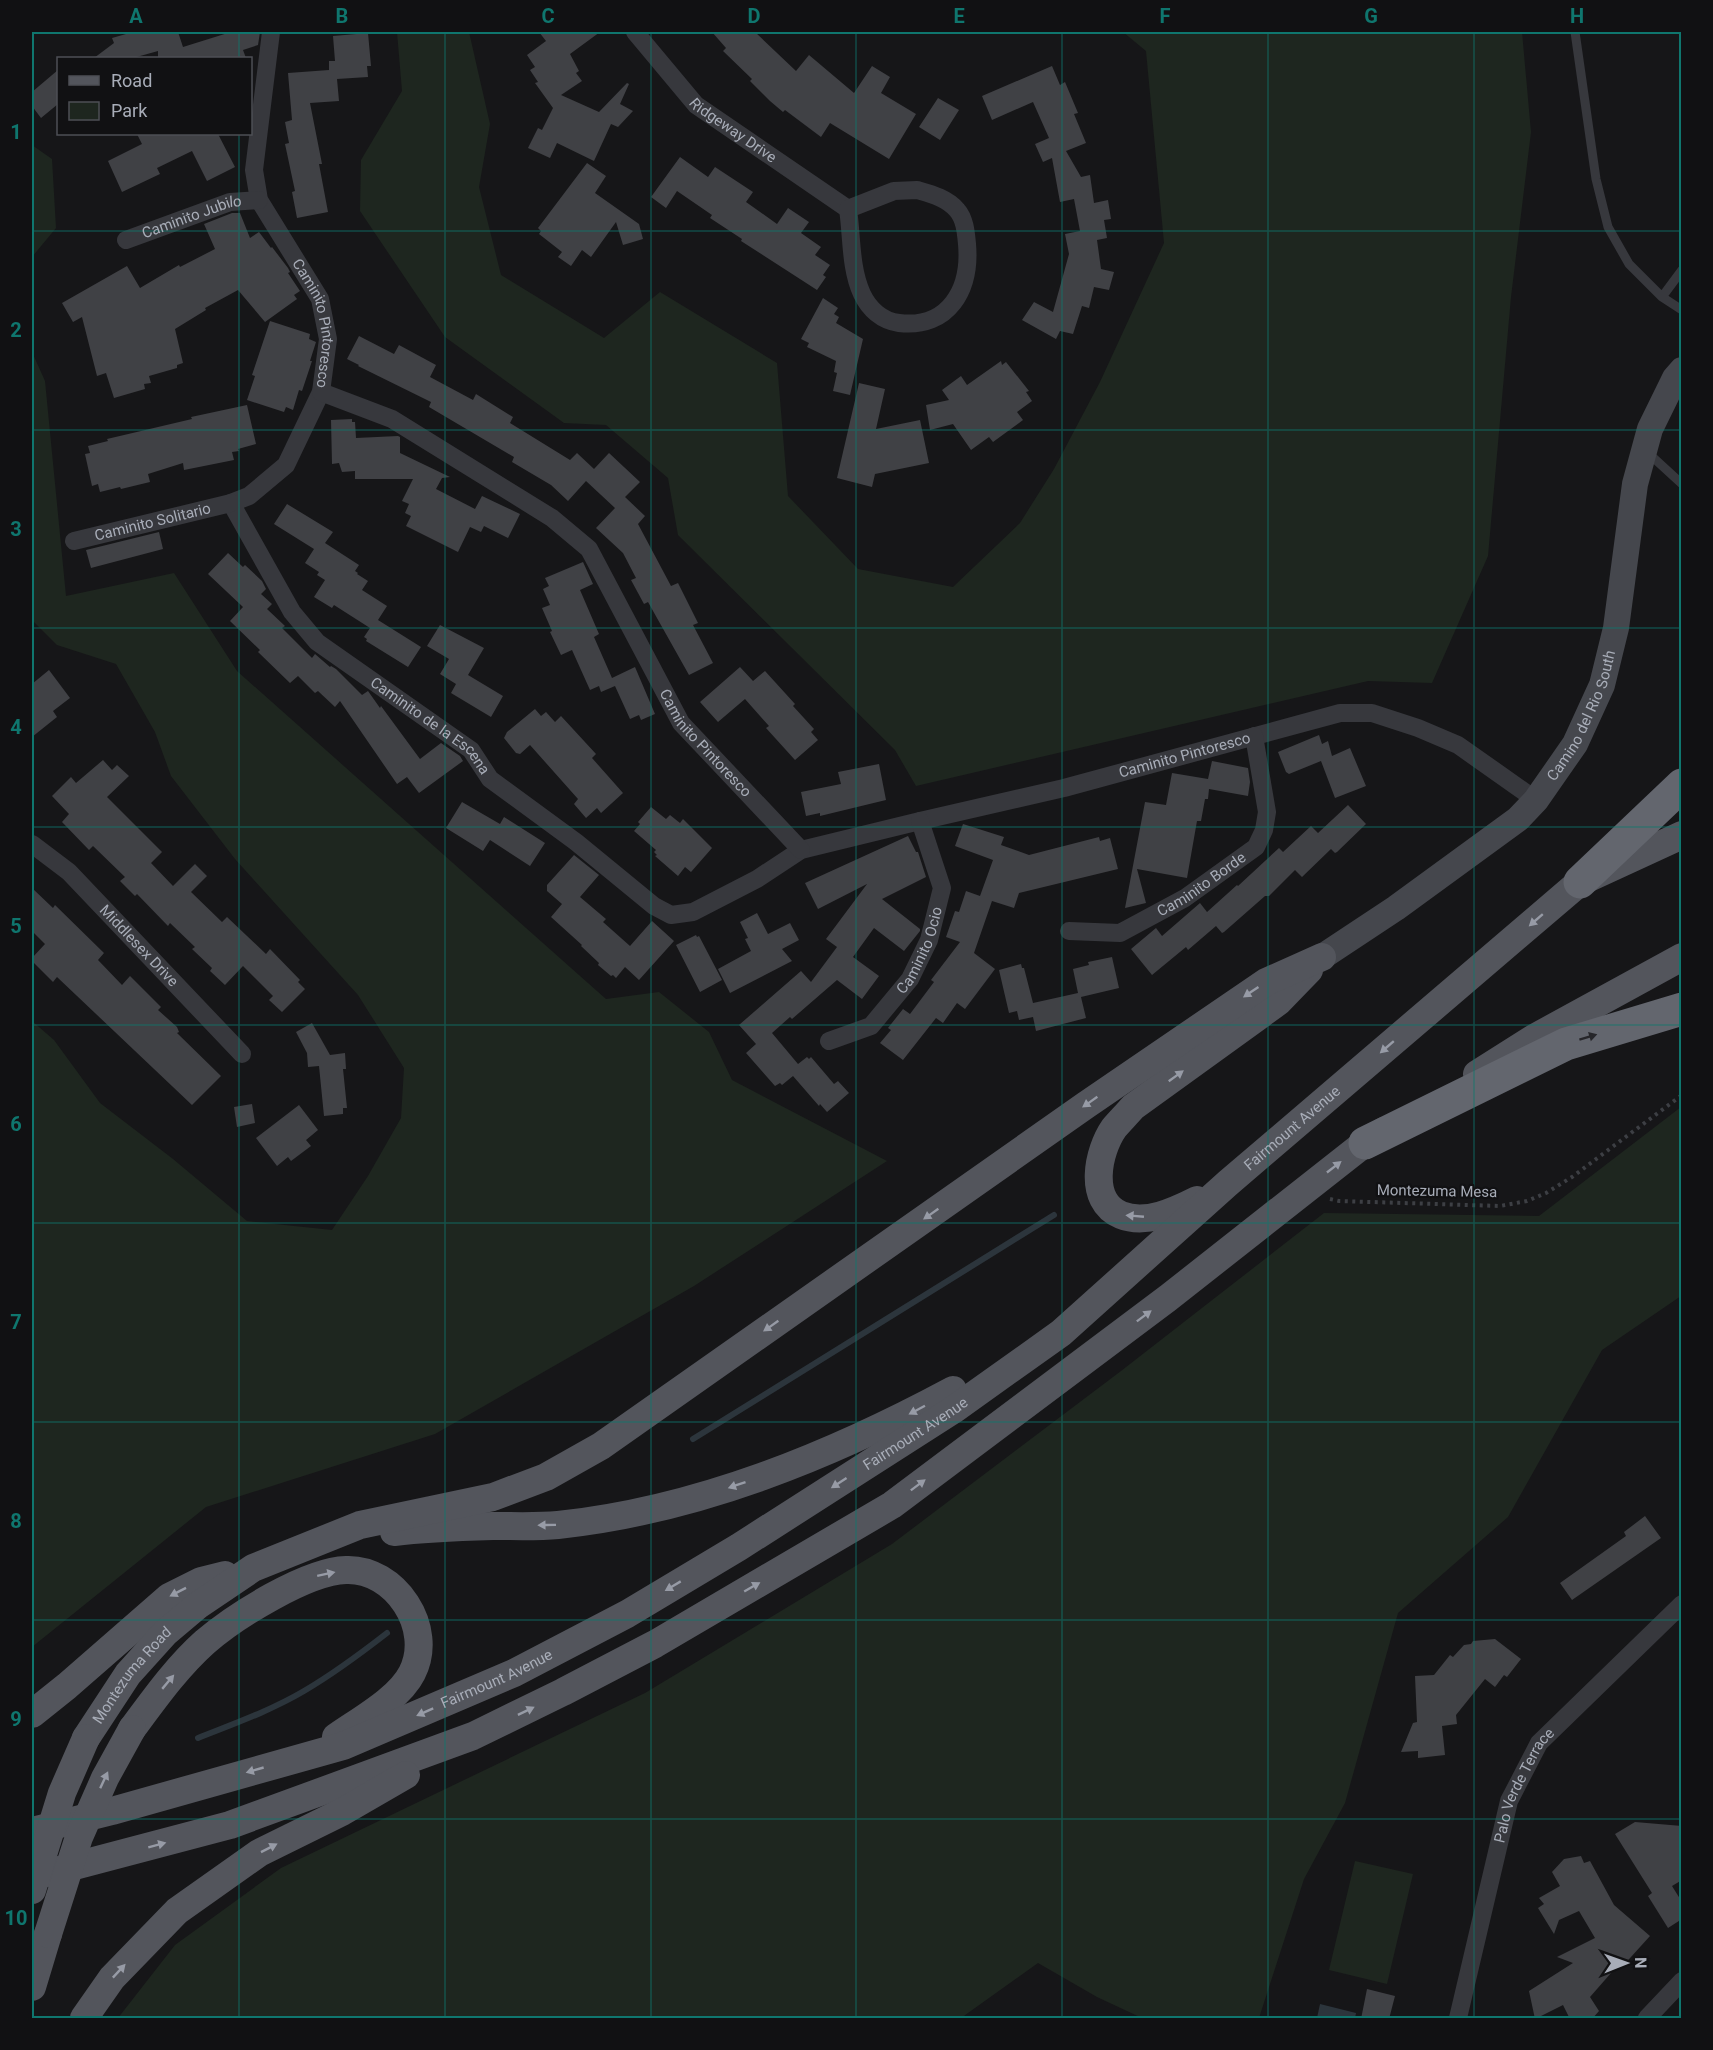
<svg xmlns="http://www.w3.org/2000/svg" width="1713" height="2050" viewBox="0 0 1713 2050" font-family="Roboto,sans-serif">
	<style>
		.green { fill: #1e261f }
		.water { fill: #2c353c }
		.lines { fill: none; stroke-linecap: round; stroke-linejoin: round }
		.stream { stroke: #2c353c; stroke-width: 6 }
		.building { fill: #404145 }
		.path { stroke: #3d3f44; stroke-width: 4; stroke-dasharray: 3 4.5; stroke-linecap: butt }
		.lane { stroke: #37383d; stroke-width: 9 }
		.street { stroke: #37383d; stroke-width: 18 }
		.secondary { stroke: #45474d; stroke-width: 26 }
		.primary { stroke: #53555c; stroke-width: 28 }
		.highway { stroke: #63666e; stroke-width: 33 }
		.primary-bridge { stroke: #53555c; stroke-width: 28 }
		.oneway { fill: #979ba6 }
		.oneway2 { fill: #26262a }
		.grid { fill: none; stroke: #0f766e; stroke-width: 1.5; stroke-opacity: 0.55 }
		.labels { text-anchor: middle; stroke-width: 4.5; stroke-linejoin: round; paint-order: stroke }
		.street-label { font-size: 15px; fill: #a8adb8; stroke: #111113 }
		.neatline { fill: none; stroke: #0f766e; stroke-width: 2 }
		.grid-label { font-size: 20px; text-anchor: middle; font-weight: bold; fill: #0f766e }
	</style>
	<rect width="100%" height="100%" fill="#161618"/>
	<path class="green" d="M397 32H469L490 124 479 187 501 275 604 338 660 292 777 363 788 496 858 569 953 587 1020 523 1054 469 1100 382 1164 243 1146 51 1123 32H1522L1531 132 1511 297 1488 556 1432 683 1368 681 916 786 895 750 678 535 668 478 606 425 564 423 445 337 360 211 361 160 402 91Z
		M32 145 52 159 56 228 32 257Z
		M32 352 45 381 66 596 174 573 237 671 606 999 659 992 709 1032 732 1080 887 1161 694 1286 435 1434 206 1507 32 1647V1021L54 1040 100 1103 173 1159 247 1221 332 1230 368 1176 401 1118 404 1068 358 995 235 859 171 776 155 732 116 664 57 645 32 620Z
		M1681 1107V1296L1602 1350 1508 1517 1398 1613 1345 1803 1304 1879 1259 2018H1142L1097 1997 1038 1963 961 2018H118L175 1945 281 1868 645 1693 892 1544 1121 1371 1324 1213 1539 1216Z
		M1355 1861 1413 1874 1387 1984 1329 1970Z"/>
	<path class="water" d="M1320 2004 1356 2013 1355 2018H1317Z"/>
	<g class="lines">
		<path class="stream" d="M693 1439 1054 1215
			M198 1738C233 1724 270 1711 304 1691 333 1674 360 1654 387 1633"/>
	</g>
	<path class="building" d="M133 32H178L183 47 231 32H260L258 45 243 50 246 58H158V51L133 58H94L114 43 112 38Z
		M539 32H600L570 54 579 71 576 73 582 81 561 95 599 112 627 83 629 84 620 104 633 111 618 127 611 124 594 161 557 143 550 158 528 148 538 128 542 130 553 108 535 83 538 82 530 70 535 67 527 55 546 41Z
		M712 32H755L796 71 809 55 854 93 872 66 890 77 881 93 916 114 889 159 830 123 821 137 785 110 783 112 770 101 750 81 752 79 723 51 726 48Z
		M368 33 371 66H367L368 77 337 79 339 101 310 103 322 164H319L328 212 297 218 292 192 295 191 285 144 289 143 285 122 292 120 288 73 329 70V61H335L333 36Z
		M1052 66 1060 85 1065 82 1078 113 1074 114 1086 143 1066 151 1081 177 1090 175 1094 203 1108 200 1111 219 1104 220 1107 238 1097 240 1101 269 1114 272 1109 290 1094 287 1089 308 1082 306 1073 334 1060 331 1056 339 1022 320 1034 302 1053 312 1069 254 1065 234 1080 231 1074 199 1060 202 1052 158 1043 162 1035 144 1049 138 1033 102 992 120 982 96Z
		M58 70V104L41 118 32 106V92Z
		M938 98 959 110 940 140 919 127Z
		M137 134H218L235 167 207 181 192 151 157 168 160 174 122 192 108 161 142 144Z
		M680 157 708 177 715 167 753 192 746 202 777 224 788 208 809 222 801 233 821 247 815 255 830 265 823 275 826 277 817 290 741 241 742 239 710 218 712 215 677 191 666 208 651 197Z
		M587 163 606 176 595 193 639 224 643 239 623 245 616 222 591 257 582 250 571 266 558 257 562 252 539 234 541 231 538 228Z
		M232 213H240L250 238 259 232 271 248 272 247 288 268 290 272 288 273 300 291 294 295 297 299 265 322 238 290 205 308 206 310 175 329 183 363 177 365V368L149 376 151 383 144 384 145 389 114 398 106 373 97 376 82 317 73 322 62 303 127 266 140 288 179 265 180 267 215 249 204 224Z
		M823 298 838 308 834 314 839 317 836 323 863 339 850 395 833 391 837 373 834 372 836 361 807 347 809 343 801 339Z
		M270 321 310 334 309 339 316 342 310 361H312L302 391 299 390 293 410 286 407 284 412 247 400 255 376 252 375Z
		M359 336 394 354 399 345 436 365 430 377 473 400 476 394 513 417 510 423 570 460 577 453 594 469 609 453 640 482 625 497 645 516 638 524 671 586 678 583 698 623 693 625 713 663 689 675 648 602 644 604 631 580 636 578 623 553 596 528 615 508 586 481 568 501 550 484 551 485 512 462 514 457 429 407 431 402 358 366 359 365 347 359Z
		M1001 361 1002 365 1006 362 1029 391 1026 392 1032 401 1017 412 1023 420 993 442 989 437 971 450 953 424 930 430 926 405 949 400 942 390 961 376 967 385Z
		M859 383 885 389 876 429 920 420 929 463 875 474 872 487 837 478Z
		M247 405 256 444 238 449 239 451 232 452 234 460 184 470 183 463 148 474 150 482 121 489 120 487 100 492 98 484 92 486 85 454 90 453 88 446 108 441 107 439 192 419 191 417Z
		M352 419V422H355L356 438 398 436 400 437V453L450 477 442 478 436 489 475 509 482 496 520 514 508 538 484 526 481 532 470 527 458 552 406 526 411 516 405 513 409 504 402 501 413 479H355V471L342 472 339 463 332 464 331 420Z
		M287 504 333 532 325 543 359 565 355 571 358 573 357 574 368 581 362 590 387 606 378 620 421 647 408 667 366 641 367 639 364 637 370 628 334 605 332 608 314 597 325 580 317 575 319 572 305 563 314 549 274 524Z
		M159 532 163 549 91 568 86 550Z
		M228 553 243 567 245 565 262 581 266 589 261 594 272 604 267 609 285 626 282 628 312 658 315 654 330 667 331 666 336 669 362 695 368 691 380 708 381 706 420 759 441 743 460 756 463 761 419 793 407 777 397 784 340 701 335 707 318 691 315 693 298 676 290 683 258 652 260 650 230 621 243 607 208 574Z
		M583 562 593 584 580 590 599 634 594 637 612 678 635 667 655 714 641 720 639 715 630 719 615 686 601 692 599 686 590 690 572 650 561 655 550 632 552 631 542 608 550 605 543 589 549 586 545 578Z
		M440 625 484 648 468 675 503 696 491 717 451 693 456 684 440 674 449 659 427 646Z
		M740 667 753 681 765 671 795 704 793 706 814 729 811 732 818 740 795 760 766 728 769 726 745 699 718 722 700 702Z
		M49 670 70 698 53 711 57 717 32 737V684Z
		M535 709 541 716 546 712 555 722 561 716 596 754 592 758 623 793 601 813 597 808 586 818 574 804 578 799 530 745 520 754 516 753 504 738 507 732Z
		M1319 735 1322 744 1328 741 1332 756 1350 748 1366 786 1335 798 1321 761 1289 774 1286 772 1278 752Z
		M103 760 112 770 117 765 129 776 107 797 162 852 151 863 173 886 195 864 207 876 191 892 222 922 227 917 266 954 270 949 300 980 298 982 305 989 282 1012 269 1000 273 996 243 966 225 985 210 971 212 968 192 949 195 947 170 923 168 926 137 894 135 896 120 881 125 877 93 846 89 850 62 822 69 814 52 796 71 777 76 783Z
		M1212 761 1248 768 1250 782 1248 796 1209 789 1208 799H1205L1201 821H1197L1187 878 1137 869 1146 903 1125 908 1145 802 1166 805 1172 773 1208 779Z
		M879 764 886 800 820 816V813L806 816 801 792 841 784 838 772Z
		M462 802 500 824 504 817 545 843 530 866 490 840 483 851 446 828Z
		M1348 805 1366 824 1337 852 1335 853 1331 849 1302 877 1295 870 1269 896H1265L1224 932 1222 933 1216 926 1188 950 1186 947 1152 975 1131 949 1156 928 1162 936 1200 903 1207 912 1237 885 1238 886 1279 848 1283 852 1311 826 1318 833Z
		M651 807 666 819 670 815 680 823 683 819 712 848 691 872 685 867 678 876 655 856 657 855 654 852 656 850 634 831 640 824 638 822Z
		M963 824 1004 837 1001 845 1029 855 1099 837 1100 841 1110 838 1118 869 1019 893 1014 908 992 901 974 953 995 969 965 1009 957 1003 943 1023 936 1018 903 1060 880 1043 891 1030 888 1028 903 1009 910 1014 934 982 931 980 960 942 946 937 955 911 959 912 966 891 980 896 993 860 955 846Z
		M908 836 916 852H918L926 877 882 899 920 929V931L904 951 874 928 853 957 879 976 862 999 837 980 792 1019 790 1017 772 1033 798 1064 807 1057 809 1059 811 1057 834 1084 838 1081 849 1093 827 1112 820 1104 819 1106 793 1076 782 1085 780 1083 775 1086 746 1053 756 1044 739 1025 801 971 811 982 837 947 826 939 867 884 818 909 805 883Z
		M574 855 599 875 580 897 606 919 603 922 630 946 652 921 674 941 639 980 625 967 616 978 613 975 611 976 598 965 599 963 581 946 582 945 551 917 562 904 547 891V885Z
		M32 888 53 908 55 905 104 953 98 960 122 985 130 976 161 1007 158 1010 177 1027 179 1032 177 1033 221 1076 192 1105 57 977 53 982 32 961V958L45 944 32 931Z
		M757 913 768 934 790 923 799 940 782 949 792 961 730 993 718 969 751 951 745 939 748 938 740 922Z
		M696 935 697 937 699 936 722 980 700 992 676 945Z
		M1112 957 1119 988 1081 997 1086 1018 1036 1031 1033 1017 1019 1020 1017 1011 1009 1013 999 970 1021 964 1022 968H1024L1033 1003 1078 993 1073 969 1089 965 1088 962Z
		M312 1023 330 1055 345 1053 346 1069H343L347 1108H343V1114L324 1116 319 1066 308 1067 307 1053 296 1032Z
		M252 1104 255 1123 237 1127 234 1107Z
		M299 1105 318 1130 306 1140 311 1146 291 1161 288 1157 277 1166 256 1138Z
		M1645 1516 1661 1538 1572 1600 1560 1583 1626 1536 1624 1532Z
		M1495 1639 1521 1659 1507 1677 1504 1675 1495 1687 1485 1679 1456 1715 1457 1724 1442 1726 1445 1755 1418 1758V1751L1401 1752 1413 1723 1417 1722 1415 1676 1434 1675 1450 1655 1453 1657 1464 1645 1471 1644 1473 1641Z
		M1635 1822 1682 1826V1880L1672 1886 1682 1902V1919L1668 1928 1648 1896 1652 1893 1615 1834Z
		M1581 1856 1584 1863 1590 1861 1614 1905 1650 1936 1621 1968 1618 1965 1590 1997 1599 2011 1592 2019H1570L1563 2005 1535 2019 1529 1991 1573 1963 1557 1957 1595 1938 1579 1911 1559 1920 1554 1934 1538 1908 1544 1904 1539 1898 1560 1886 1552 1872 1564 1859Z
		M1367 1989 1395 1996 1389 2019H1361Z"/>
	<g class="lines">
		<path class="path" d="M1330 1199 1339 1201 1500 1206 1527 1201 1546 1193 1572 1177 1682 1095"/>
		<path class="lane" d="M1575 32 1596 179 1608 227 1629 264 1662 297 1682 310
			M1662 297 1682 270
			M1646 451 1682 484"/>
		<g class="street">
			<path id="s1" d="M271 32 254 170 259 200 320 299 328 339 321 392 286 465 249 496 231 503 292 612 317 642 471 750 490 779 576 842 654 906 671 915 693 912 757 879 801 850 920 821 1064 788 1340 713H1372L1418 728 1458 745 1536 800"/>
			<path id="s2" d="M635 32 696 105 848 209"/>
			<path d="M917 190C931 194 947 198 957 210 965 219 966 233 967 244 971 289 949 329 899 323 882 321 869 309 862 294 850 268 852 236 848 209L894 191Z"/>
			<path id="s3" d="M126 240 230 202 259 200"/>
			<path id="s4" d="M321 392 392 419 552 518 589 549 681 723 801 850"/>
			<path id="s5" d="M74 541 231 503"/>
			<path id="s6" d="M32 844 69 872 242 1054"/>
			<path id="s7" d="M1069 931 1120 933 1185 898 1256 847 1264 830 1267 812 1254 736"/>
			<path id="s8" d="M829 1041 871 1026 910 979 929 940 942 888 920 821"/>
			<path id="s9" d="M1458 2018 1509 1801 1539 1743 1682 1604"/>
			<path d="M1647 2018 1682 1981"/>
		</g>
		<path class="secondary" id="s10" d="M1322 957 1396 908 1518 819 1536 800 1575 744 1602 685 1616 628 1635 484 1650 429 1675 378 1682 370"/>
		<g class="primary">
			<path d="M1477 1074 1534 1038 1682 957"/>
			<path d="M1197 1200C1175 1211 1146 1225 1121 1215 1087 1201 1098 1151 1114 1128 1120 1121 1127 1114 1133 1107L1278 1002 1309 970"/>
			<path d="M394 1532C427 1528 461 1527 494 1526 515 1526 537 1527 558 1525 698 1510 830 1456 953 1390"/>
			<path d="M32 1714 67 1686 169 1597 201 1581 225 1575"/>
			<path d="M132 1729C155 1698 177 1667 205 1642 235 1616 307 1571 346 1570 395 1568 435 1628 412 1673 399 1699 360 1720 336 1737"/>
			<path id="s11" d="M86 1738 128 1674 165 1633 197 1606 253 1568 360 1525 493 1497 546 1477 601 1446 1086 1105 1266 982 1322 957"/>
			<path id="s12" d="M32 1831 112 1811 343 1746 514 1673 627 1614 739 1547 953 1410 1061 1333 1228 1183 1580 882 1682 835"/>
			<path d="M48 1873 230 1825 473 1736 563 1692 655 1644 892 1505 1168 1298 1365 1143 1384 1131"/>
			<path d="M32 1987 48 1934"/>
			<path d="M84 2018 112 1978 177 1911 259 1853 342 1812 406 1775"/>
		</g>
		<path class="highway" d="M1580 882 1682 785
			M1365 1143 1566 1044 1682 1009"/>
		<path class="primary-bridge" d="M32 1890 62 1793 86 1738
			M48 1934 79 1837 105 1778 132 1729"/>
	</g>
	<defs><path id="oneway-solid" d="M-6-.8H1V-3.2L6.5 0L1 3.2V.8H-6Z" transform="scale(1.5)"/></defs>
	<g class="oneway">
		<use href="#oneway-solid" transform="translate(1536 920) rotate(139)"/>
		<use href="#oneway-solid" transform="translate(1251 992) rotate(146)"/>
		<use href="#oneway-solid" transform="translate(1387 1047) rotate(139)"/>
		<use href="#oneway-solid" transform="translate(1176 1076) rotate(-36)"/>
		<use href="#oneway-solid" transform="translate(1090 1102) rotate(145)"/>
		<use href="#oneway-solid" transform="translate(1334 1167) rotate(-38)"/>
		<use href="#oneway-solid" transform="translate(931 1214) rotate(145)"/>
		<use href="#oneway-solid" transform="translate(1135 1216) rotate(-175)"/>
		<use href="#oneway-solid" transform="translate(1144 1316) rotate(-37)"/>
		<use href="#oneway-solid" transform="translate(771 1326) rotate(145)"/>
		<use href="#oneway-solid" transform="translate(917 1410) rotate(152)"/>
		<use href="#oneway-solid" transform="translate(839 1483) rotate(147)"/>
		<use href="#oneway-solid" transform="translate(737 1485) rotate(161)"/>
		<use href="#oneway-solid" transform="translate(918 1485) rotate(-37)"/>
		<use href="#oneway-solid" transform="translate(547 1525) rotate(179)"/>
		<use href="#oneway-solid" transform="translate(326 1574) rotate(-12)"/>
		<use href="#oneway-solid" transform="translate(673 1586) rotate(149)"/>
		<use href="#oneway-solid" transform="translate(752 1587) rotate(-30)"/>
		<use href="#oneway-solid" transform="translate(178 1592) rotate(153)"/>
		<use href="#oneway-solid" transform="translate(168 1682) rotate(-50)"/>
		<use href="#oneway-solid" transform="translate(526 1711) rotate(-26)"/>
		<use href="#oneway-solid" transform="translate(425 1712) rotate(156)"/>
		<use href="#oneway-solid" transform="translate(255 1770) rotate(164)"/>
		<use href="#oneway-solid" transform="translate(104 1780) rotate(-65)"/>
		<use href="#oneway-solid" transform="translate(157 1845) rotate(-15)"/>
		<use href="#oneway-solid" transform="translate(269 1848) rotate(-27)"/>
		<use href="#oneway-solid" transform="translate(119 1971) rotate(-47)"/>
	</g>
	<use class="oneway2" href="#oneway-solid" transform="translate(1588 1037) rotate(-17)"/>
	<path class="grid" d="M239 32V58M445 32V2018M651 32V2018M856 32V2018M1062 32V2018M1268 32V2018M1474 32V2018M239 134V2018M32 231H1682M32 430H1682M32 628H1682M32 827H1682M32 1025H1682M32 1223H1682M32 1422H1682M32 1620H1682M32 1819H1682"/>
	<g class="labels">
		<g class="street-label">
			<text dy="5" stroke="none"><textPath href="#s2" startOffset="140">Ridgeway Drive</textPath></text>
			<text dy="5" stroke="none"><textPath href="#s3" startOffset="70">Caminito Jubilo</textPath></text>
			<text dy="5" stroke="none"><textPath href="#s1" startOffset="308">Caminito Pintoresco</textPath></text>
			<text dy="5" stroke="none"><textPath href="#s5" startOffset="81">Caminito Solitario</textPath></text>
			<text dy="5" stroke="none"><textPath href="#s10" startOffset="363">Camino del Rio South</textPath></text>
			<text dy="5" stroke="none"><textPath href="#s1" startOffset="834">Caminito de la Escena</textPath></text>
			<text dy="5" stroke="none"><textPath href="#s4" startOffset="540">Caminito Pintoresco</textPath></text>
			<text dy="5" stroke="none"><textPath href="#s1" startOffset="1684">Caminito Pintoresco</textPath></text>
			<text dy="5" stroke="none"><textPath href="#s7" startOffset="146">Caminito Borde</textPath></text>
			<text dy="5" stroke="none"><textPath href="#s6" startOffset="148">Middlesex Drive</textPath></text>
			<text dy="5" stroke="none"><textPath href="#s8" startOffset="136">Caminito Ocio</textPath></text>
			<text dy="5" stroke="none"><textPath href="#s12" startOffset="1462">Fairmount Avenue</textPath></text>
			<text transform="translate(1437 1191) rotate(1)" y="5">Montezuma Mesa</text>
			<text dy="5" stroke="none"><textPath href="#s12" startOffset="976">Fairmount Avenue</textPath></text>
			<text dy="5" stroke="none"><textPath href="#s11" startOffset="78">Montezuma Road</textPath></text>
			<text dy="5" stroke="none"><textPath href="#s12" startOffset="490">Fairmount Avenue</textPath></text>
			<text dy="5" stroke="none"><textPath href="#s9" startOffset="243">Palo Verde Terrace</textPath></text>
		</g>
	</g>
	<rect width="1713" height="2050" fill="none" stroke="#111113" stroke-width="66"/>
	<rect x="57" y="57" width="195" height="78" fill="#111113" stroke="#4d4f55" stroke-width="1.5"/>
	<rect x="69" y="76" width="30" height="9" fill="#53555c" stroke="#4d4f55" stroke-width="1.5"/>
	<text x="111" y="87" font-size="18" fill="#a8adb8">Road</text>
	<rect x="69" y="102" width="30" height="18" fill="#1e261f" stroke="#4d4f55" stroke-width="1.5"/>
	<text x="111" y="117" font-size="18" fill="#a8adb8">Park</text>
	<g transform="translate(1626 1963) rotate(89)" stroke="#111113" stroke-width="4.5" paint-order="stroke">
	<path d="M0-4.5L10 22L0 15L-10 22Z" fill="#a8adb8"/>
	<text y="-9" font-size="16" font-weight="bold" text-anchor="middle" fill="#a8adb8">N</text>
	</g>
	<rect x="33" y="33" width="1647" height="1984" class="neatline"/>
	<g class="grid-label">
		<text x="136" y="23">A</text>
		<text x="342" y="23">B</text>
		<text x="548" y="23">C</text>
		<text x="754" y="23">D</text>
		<text x="959" y="23">E</text>
		<text x="1165" y="23">F</text>
		<text x="1371" y="23">G</text>
		<text x="1577" y="23">H</text>
		<text x="16" y="139">1</text>
		<text x="16" y="337">2</text>
		<text x="16" y="536">3</text>
		<text x="16" y="734">4</text>
		<text x="16" y="933">5</text>
		<text x="16" y="1131">6</text>
		<text x="16" y="1329">7</text>
		<text x="16" y="1528">8</text>
		<text x="16" y="1726">9</text>
		<text x="16" y="1925">10</text>
	</g>
</svg>
